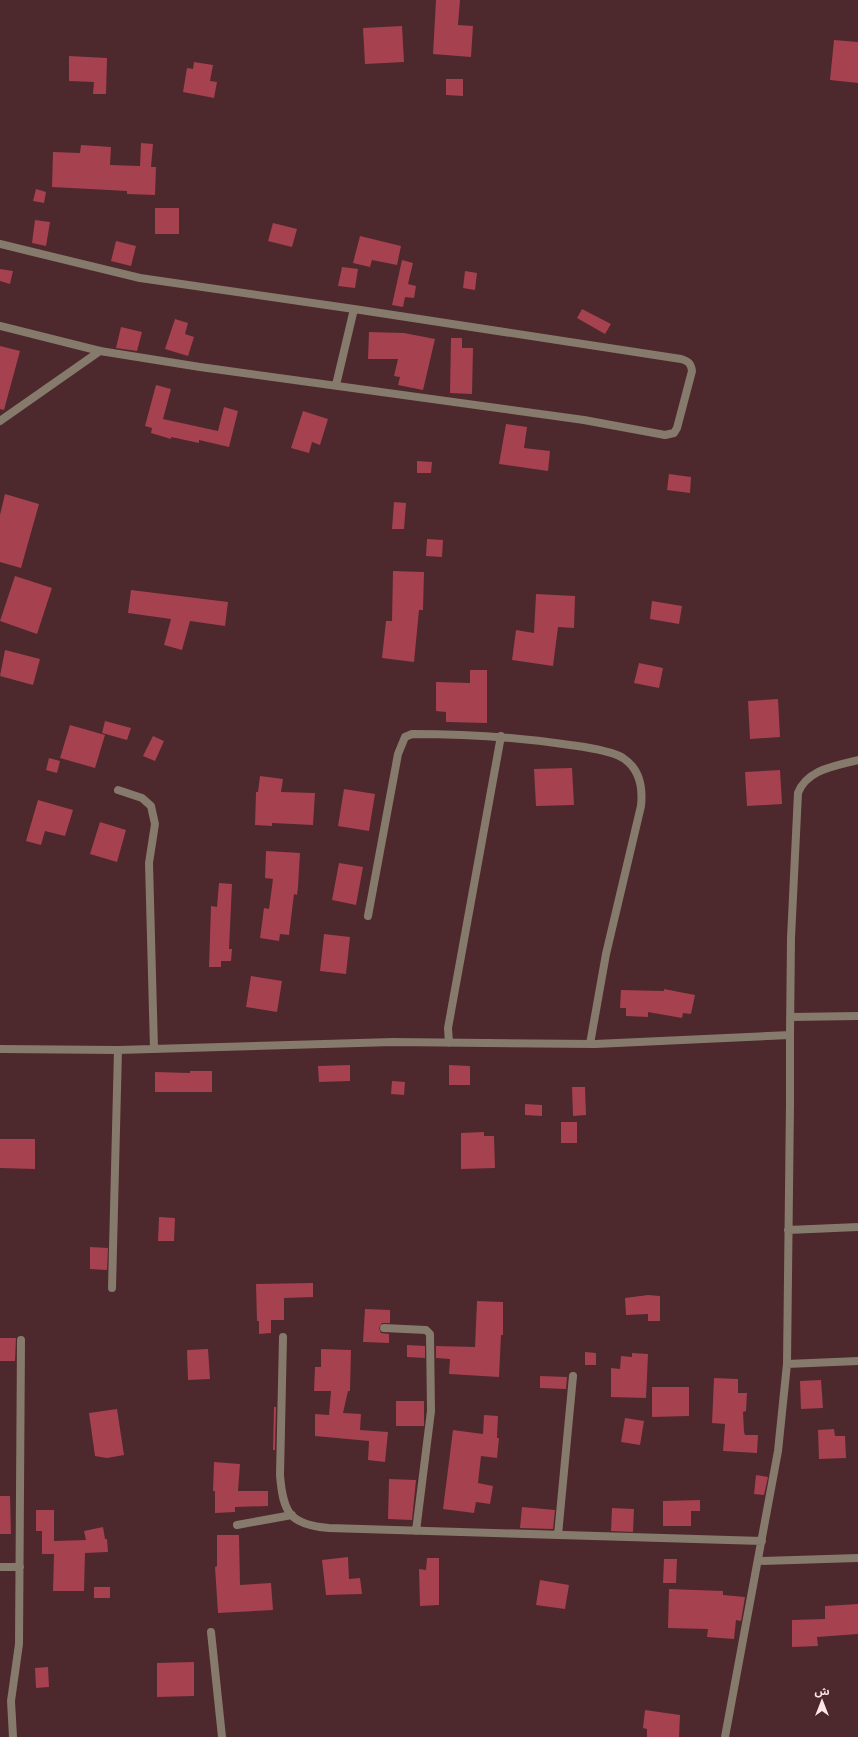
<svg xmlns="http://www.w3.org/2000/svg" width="858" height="1737" viewBox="0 0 858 1737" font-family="'DM Sans','Noto Sans Arabic',sans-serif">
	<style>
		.building { fill: #a64150 }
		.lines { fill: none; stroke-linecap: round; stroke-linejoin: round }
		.street { stroke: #857a6c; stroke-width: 8 }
	</style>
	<rect width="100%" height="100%" fill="#4d282c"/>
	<path class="building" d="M436 0H460L458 25 473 26 471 57 433 54Z
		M402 26 404 62 365 64 363 28Z
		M834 40 858 42V83L830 80Z
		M69 56 107 58 106 94H93L94 82 69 81Z
		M194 62 213 65 210 81 217 82 214 98 183 92 187 68 193 69Z
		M446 79H463V96L446 95Z
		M141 143 153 144 151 167H156L155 195 127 194V191L52 187 53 152 80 153 81 145 111 147 110 165 140 166Z
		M36 189 46 192 44 203 33 201Z
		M155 208H179V234H155Z
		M35 220 50 222 46 246 32 243Z
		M273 223 297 229 292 247 268 241Z
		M360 236 401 246 397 265 372 260 370 267 353 263Z
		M116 241 136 246 131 266 111 261Z
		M402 260 413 263 408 284 416 286 414 298 405 297 403 307 392 305Z
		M342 267 358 269 355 288 338 286Z
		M0 269 13 271 10 284 0 281Z
		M465 271 477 273 475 290 463 288Z
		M582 309 611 324 605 334 577 318Z
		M175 319 188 323 185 334 194 337 188 356 165 349Z
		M121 327 142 332 137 351 116 348Z
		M369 332 404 333 435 339 423 390 398 385 400 377 394 376 398 359H368Z
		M451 338H462V348H473L472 394 450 393Z
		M0 346 20 351 4 410 0 409Z
		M156 385 171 389 163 419 218 431 224 407 238 411 229 447 199 440V443L171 437V439L151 433 152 428 145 426Z
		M303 411 328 419 320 445 312 442 309 453 291 448Z
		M506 424 527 427 524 448 550 451 548 471 499 464Z
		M417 461 432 462 431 473H417Z
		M669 474 691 477 690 493 667 490Z
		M5 494 39 504 21 568 0 562V515Z
		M394 502 406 503 404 529H392Z
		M427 539 443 540 442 557 426 556Z
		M393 571 424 572 423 610H419L414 662 382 658 386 621H392Z
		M15 576 52 588 37 634 0 621Z
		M131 590 228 602 225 626 190 621 182 650 164 645 171 619 128 613Z
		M536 594 575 596 574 628 558 627 553 666 512 660 516 630 534 633Z
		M652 601 682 606 679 624 650 619Z
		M5 650 40 659 33 685 0 676Z
		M639 663 663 668 659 688 634 683Z
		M470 670H487V723L446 722V712L436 711V682L470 683Z
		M778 699 780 737 750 739 748 701Z
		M105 721 131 728 127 740 102 733Z
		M70 725 105 735 95 768 60 758Z
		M153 736 164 741 155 761 143 756Z
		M49 758 60 761 57 773 46 770Z
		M572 768 574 805 536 806 534 769Z
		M780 770 782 804 747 806 745 772Z
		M260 776 283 779 281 792 315 793 313 825 272 823V826L255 825 256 792H258Z
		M344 789 375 794 369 831 338 826Z
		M38 800 73 810 65 836 45 831 41 845 26 841Z
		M100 822 126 830 117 862 90 854Z
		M266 851 300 853 298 887 297 895 294 894 289 935 280 934 279 941 260 938 264 908 269 909 273 879 265 878Z
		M339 863 363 867 356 905 332 900Z
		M219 883 232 884 229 949H232L231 961H221V967H209L211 906 217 907Z
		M324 934 350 937 346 974 320 971Z
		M251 976 282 981 277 1012 246 1007Z
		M664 989 695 995 691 1014 683 1013 682 1018 648 1012V1017L626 1016V1008H620L621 990 664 991Z
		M350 1065V1081L319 1082 318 1066Z
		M449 1065 470 1066V1085H449Z
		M190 1071H212V1092H155V1072L190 1073Z
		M392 1081 405 1082 404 1095 391 1094Z
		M572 1087H585L586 1115 573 1116Z
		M525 1104 542 1105V1116L525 1115Z
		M561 1122H577V1143H561Z
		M484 1132V1136H494L495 1168 461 1169V1133Z
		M0 1139H35V1169L0 1168Z
		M159 1217 175 1218 174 1241H158Z
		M90 1247 108 1248 107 1270 90 1269Z
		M313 1283V1297L284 1298V1320H271V1333L259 1334V1321H257L256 1284Z
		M648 1295 660 1296V1321H648V1314L626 1315 625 1298Z
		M477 1301 503 1302V1335H501L499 1377 449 1374 450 1359 436 1358V1346L475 1347Z
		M365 1309 390 1310V1323H382L379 1328 381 1333 389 1334V1343L363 1342Z
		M0 1338H16L15 1361H0Z
		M407 1345 425 1346V1358L407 1357Z
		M208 1349 210 1379 188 1380 187 1350Z
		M321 1349 351 1350 350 1391H348L343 1413 361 1414 360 1430 388 1432 385 1462 368 1460 369 1441 315 1436V1414L329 1415 331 1391H314L315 1367H321Z
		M585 1352 596 1353V1365H585Z
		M632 1353 648 1354 646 1398 611 1397V1368L620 1369 621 1356 632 1357Z
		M540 1376 567 1377 566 1389 540 1388Z
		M714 1378 738 1379V1393H747L746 1411 743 1412 744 1432 745 1435H758L757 1453 723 1451 725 1424 712 1423Z
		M821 1380 823 1408 801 1409 800 1381Z
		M652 1387H689V1416L652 1417Z
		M396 1401H424V1426H396Z
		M274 1407H276L275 1450H273Z
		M117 1409 124 1455 107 1458 95 1456 89 1413Z
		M484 1415 498 1416 497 1438H499L497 1458 481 1456 478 1483 493 1486 490 1504 476 1502 474 1513 443 1509 453 1430 483 1434Z
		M625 1418 644 1421 640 1445 621 1442Z
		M834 1429 835 1436H845L846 1458 819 1459 818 1430Z
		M214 1462 240 1464 238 1491H268V1506L235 1507V1512L215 1513V1491H213Z
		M756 1475 768 1477 764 1495 754 1494Z
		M389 1479 416 1480 412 1520 388 1519Z
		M0 1496H10L11 1534H0Z
		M700 1500V1511H691V1526H663V1501Z
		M522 1507 555 1510 553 1529 520 1528Z
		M612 1508 634 1509 633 1532 611 1531Z
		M36 1510H54V1541L86 1540 84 1531 103 1527 105 1539H107L108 1552 85 1553 84 1591H53L54 1554H42V1531H36Z
		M217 1535H239L240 1585 271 1583 273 1610 218 1613 215 1567 217 1566Z
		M348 1557 349 1579 360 1578 362 1594 326 1595 322 1560Z
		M427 1558H439V1605L420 1606 419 1569 426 1570Z
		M664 1559H677L676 1583H663Z
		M540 1580 569 1585 565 1609 536 1605Z
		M94 1587H110V1598H94Z
		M669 1589 723 1591V1595L745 1597 741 1621 736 1620 734 1639 707 1637 708 1629 668 1628Z
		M858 1604V1634L817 1637 818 1646 792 1647V1620L825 1619V1606Z
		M194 1662V1696L157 1697V1663Z
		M48 1667 49 1687 36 1688 35 1668Z
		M645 1710 680 1715 679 1737H647V1729L643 1728Z"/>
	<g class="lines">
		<path class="street" d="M0 244 140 278 354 309 681 359C688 361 691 363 692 371L677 428 674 433 665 435 584 420 200 367 100 351 0 326
			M336 385 354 309
			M0 421 100 351
			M118 790 142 798 151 806 155 824 149 863 154 1049
			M368 916 398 754 405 737 412 734C465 734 517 737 570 745 584 747 610 750 623 758 640 769 643 787 641 806L606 954 590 1044
			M790 1017 858 1016
			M790 1035 791 938 798 793C807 769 836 766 858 760
			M449 1043 448 1028 501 736
			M0 1049 118 1050 393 1042 595 1044 790 1035V1103L787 1364 778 1451 725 1737
			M788 1230 858 1227
			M112 1288 118 1050
			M384 1328 426 1330 430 1334 431 1411 416 1531
			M283 1337 280 1475C283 1513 290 1525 329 1528L762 1541
			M787 1364 858 1361
			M237 1525 292 1515
			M558 1535 573 1376
			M758 1561 858 1558
			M0 1567H20
			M211 1632 222 1737
			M13 1737 11 1701 19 1644 21 1340"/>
	</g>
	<g transform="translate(822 1701)" stroke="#4d282c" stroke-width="3" paint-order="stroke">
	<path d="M0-3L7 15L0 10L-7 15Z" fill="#ffe6e7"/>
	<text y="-6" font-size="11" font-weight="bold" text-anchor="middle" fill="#ffe6e7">ش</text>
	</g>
</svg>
